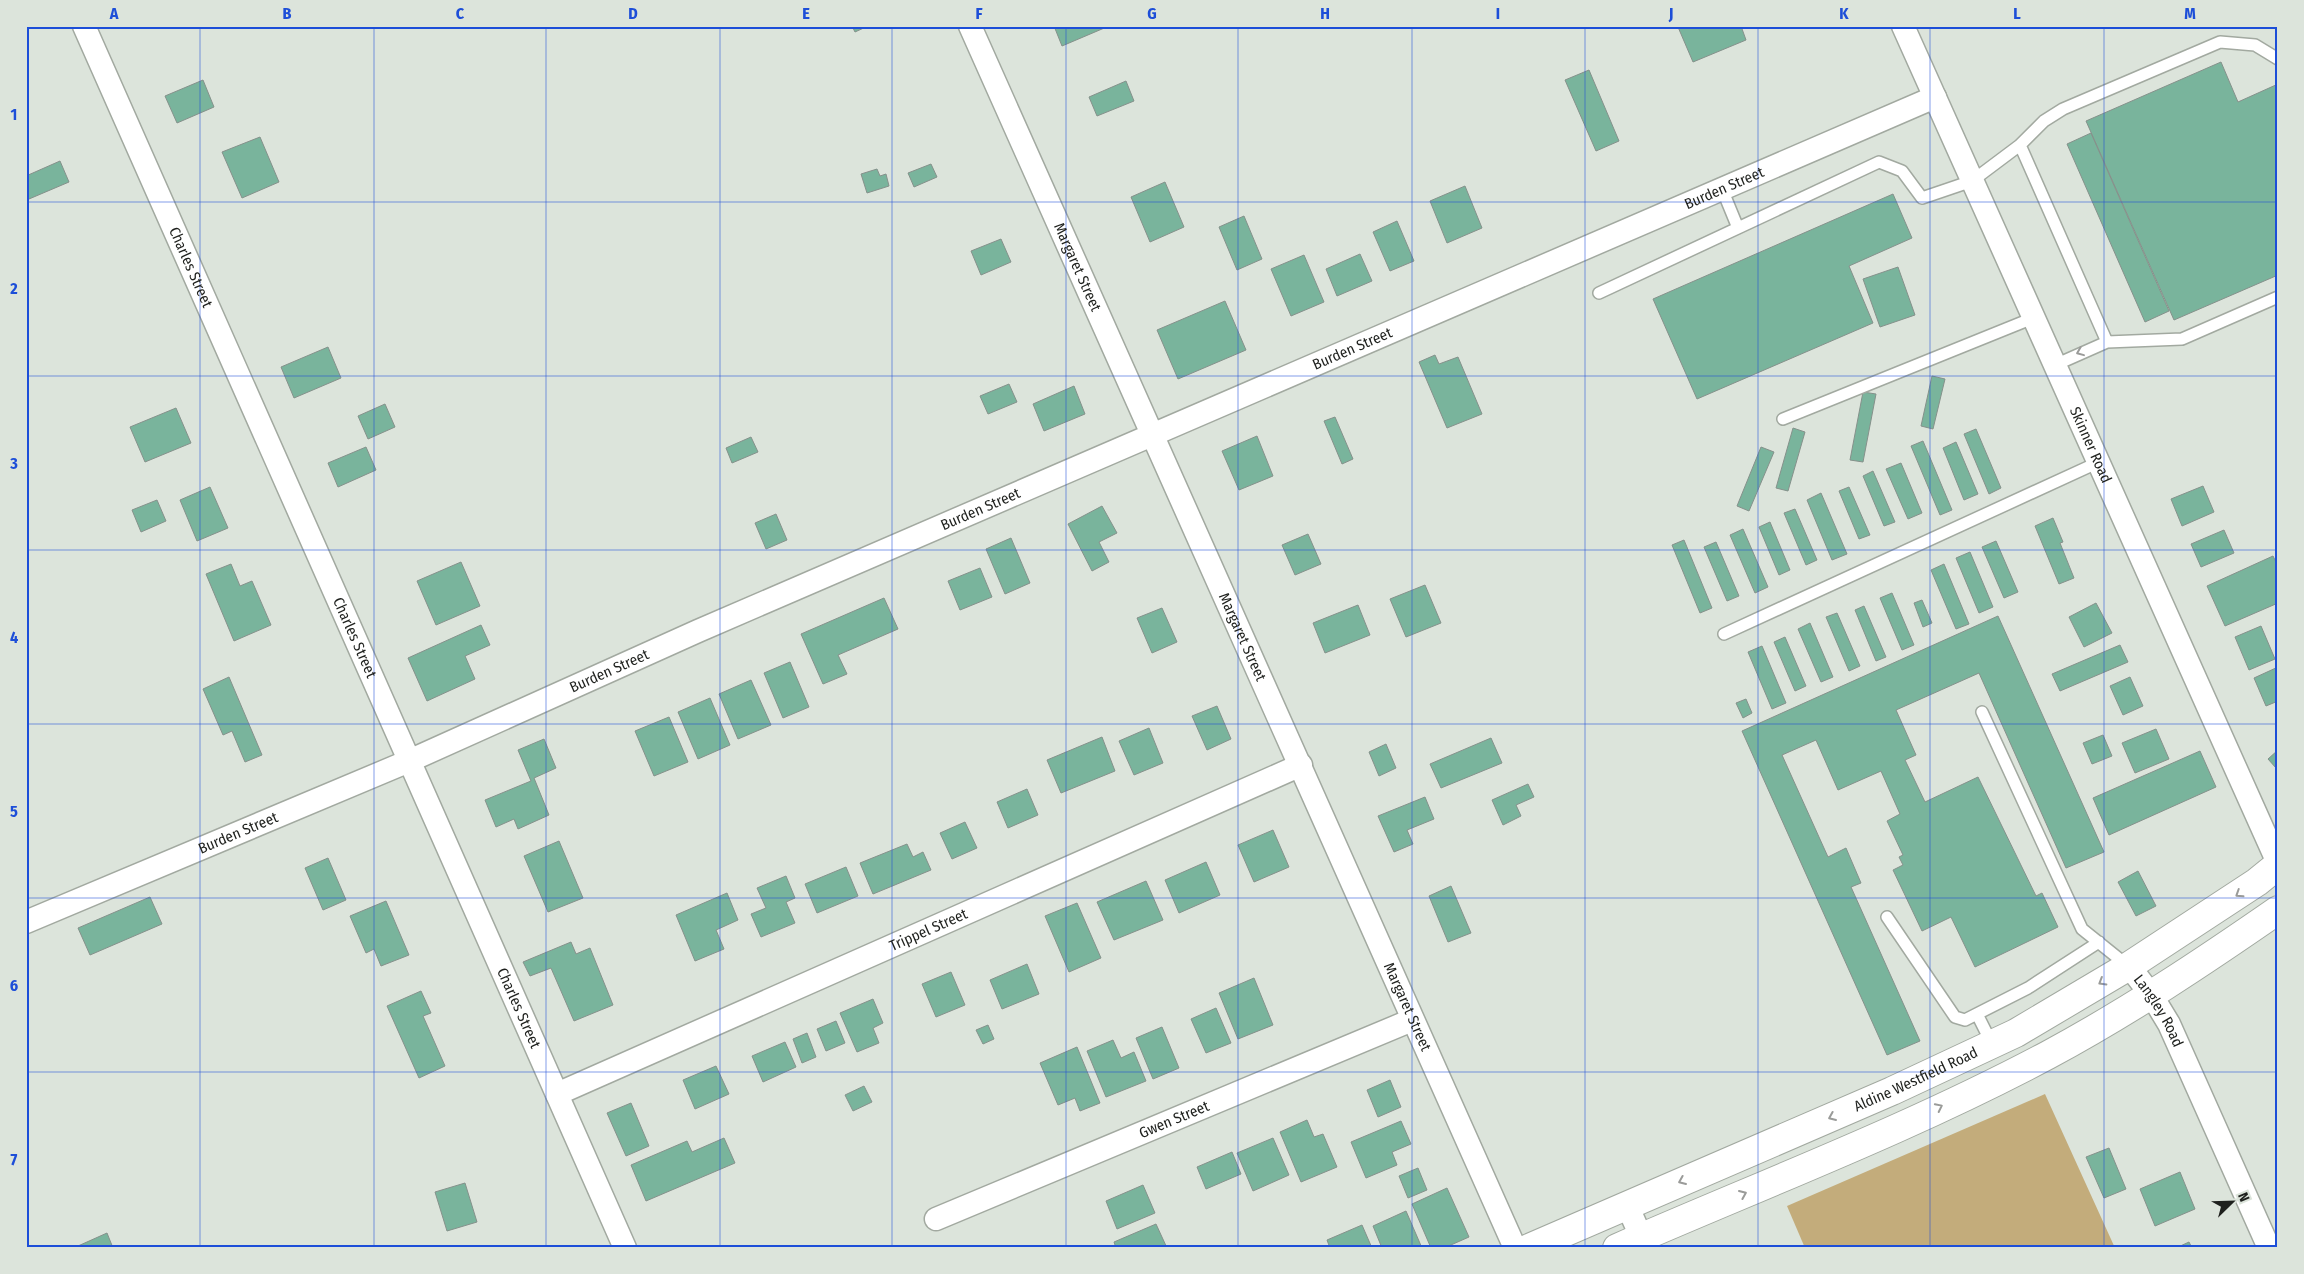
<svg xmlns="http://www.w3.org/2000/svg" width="2304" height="1274" viewBox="0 0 2304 1274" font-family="'Fira Sans Condensed',sans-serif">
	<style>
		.green { fill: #c3ac7b }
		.building { fill: #79b49c; stroke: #85918b }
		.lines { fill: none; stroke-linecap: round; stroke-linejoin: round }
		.lane-casing { stroke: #a2a9a0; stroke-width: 14 }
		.street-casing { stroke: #a2a9a0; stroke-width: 25 }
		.secondary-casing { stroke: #a2a9a0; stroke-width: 30 }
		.lane { stroke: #fff; stroke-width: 11 }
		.street { stroke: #fff; stroke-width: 22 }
		.secondary { stroke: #fff; stroke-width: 28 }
		.oneway { stroke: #9a9b99 }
		.grid { fill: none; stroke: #1d4ed8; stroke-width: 1; stroke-opacity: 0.55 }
		.labels { text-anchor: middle; stroke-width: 4; stroke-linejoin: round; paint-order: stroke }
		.street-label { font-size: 15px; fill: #1e201d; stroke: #dce4db }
		.neatline { fill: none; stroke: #1d4ed8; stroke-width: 2 }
		.grid-label { font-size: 16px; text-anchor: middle; font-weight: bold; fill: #1d4ed8 }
	</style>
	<rect width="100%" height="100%" fill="#dce4db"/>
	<path class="green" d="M2045 1094 2115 1248H1805L1787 1206Z"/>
	<path class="building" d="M852 26H868L855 32Z
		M1054 26H1109L1062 46Z
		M1680 26H1741L1746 40 1693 62 1678 27Z
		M2221 62 2238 102 2278 84V275L2174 320 2086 121Z
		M1589 70 1619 141 1596 151 1565 80Z
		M203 80 214 107 177 123 165 96Z
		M1126 81 1134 101 1097 116 1089 97Z
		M2091 133 2169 311 2145 322 2067 144Z
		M260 137 279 182 242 198 222 152Z
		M60 161 69 182 29 199 26 193V176Z
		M931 164 937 177 914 187 908 173Z
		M877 169 880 176 886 174 889 186 867 193 861 174Z
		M1165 182 1184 227 1150 242 1131 197Z
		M1465 186 1482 228 1447 243 1430 201Z
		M1893 194 1912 238 1849 266 1873 323 1697 399 1653 299Z
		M1244 216 1262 259 1237 270 1219 227Z
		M1397 221 1414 261 1390 271 1373 232Z
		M1001 239 1011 262 981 275 971 251Z
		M1360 254 1372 281 1337 296 1326 269Z
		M1304 255 1324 302 1291 316 1271 269Z
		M1898 267 1915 315 1880 327 1863 279Z
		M1225 301 1246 350 1178 379 1157 330Z
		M328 347 341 378 294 398 281 367Z
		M1435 355 1439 364 1458 357 1482 414 1447 428 1419 362Z
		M1932 376 1945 379 1933 429 1921 426Z
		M1009 384 1017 402 988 414 980 396Z
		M1074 386 1085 414 1044 431 1033 404Z
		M1863 392 1876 394 1863 462 1850 460Z
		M385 404 395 427 368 439 358 416Z
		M176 408 191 443 145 462 130 427Z
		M1335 417 1353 459 1342 464 1324 421Z
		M1793 428 1805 432 1788 491 1776 488Z
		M1976 429 2001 488 1989 494 1964 434Z
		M1257 436 1273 476 1239 490 1222 451Z
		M751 437 758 452 732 463 726 448Z
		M1923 441 1952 510 1940 515 1911 446Z
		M1956 442 1978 494 1964 500 1943 448Z
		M366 447 376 470 338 487 328 463Z
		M1761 447 1774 452 1749 511 1737 506Z
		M1901 463 1922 513 1908 519 1886 469Z
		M1873 471 1895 522 1884 526 1863 476Z
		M2203 486 2214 512 2182 526 2171 499Z
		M210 487 228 528 197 541 180 500Z
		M1849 487 1870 535 1859 539 1839 491Z
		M1821 493 1847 554 1832 560 1807 500Z
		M157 500 166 521 141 532 132 510Z
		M1102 506 1117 533 1099 542 1109 562 1092 571 1068 524Z
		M1795 509 1817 560 1806 565 1784 513Z
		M776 514 787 540 766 549 755 523Z
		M2053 518 2063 542 2060 543 2074 578 2059 584 2035 526Z
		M1770 522 1790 570 1779 575 1759 527Z
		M1743 529 1768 587 1755 593 1730 535Z
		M2224 530 2234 553 2201 567 2191 544Z
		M1308 534 1321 564 1295 575 1282 545Z
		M1011 538 1030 583 1005 594 986 549Z
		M1684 540 1712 608 1700 613 1672 545Z
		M1996 541 2018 592 2004 598 1982 547Z
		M1716 542 1739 596 1727 601 1704 547Z
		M1970 552 1993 607 1979 613 1956 558Z
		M2273 556 2278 566V603L2225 626 2207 586Z
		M461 562 480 606 436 625 417 581Z
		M231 564 240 586 252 581 271 625 234 641 206 574Z
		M1944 564 1969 624 1956 629 1931 570Z
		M980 568 992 597 960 610 948 581Z
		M1425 585 1441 623 1406 637 1390 599Z
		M1892 593 1914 645 1902 650 1880 598Z
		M884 598 898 629 838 655 847 674 823 684 801 634Z
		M1922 600 1932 623 1923 627 1914 603Z
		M2096 603 2112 633 2084 647 2069 617Z
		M1358 605 1370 635 1325 653 1313 623Z
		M1864 606 1886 657 1876 661 1855 610Z
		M1162 608 1177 642 1152 653 1137 618Z
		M1837 613 1860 666 1849 671 1826 617Z
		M1998 616 2104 852 2066 868 1979 673 1896 710 1916 755 1905 760 1925 802 1978 777 2036 896 2042 893 2058 927 1975 967 1951 917 1922 931 1893 870 1903 865 1899 857 1903 855 1887 821 1900 814 1881 771 1838 790 1816 740 1782 755 1828 857 1846 848 1861 883 1851 887 1920 1041 1887 1055 1742 731Z
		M1810 623 1833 677 1821 682 1798 629Z
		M481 625 490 645 465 656 475 679 427 701 408 658Z
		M2261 626 2275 659 2249 670 2235 637Z
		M1785 637 1806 686 1795 691 1774 642Z
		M2120 645 2128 662 2060 691 2052 674Z
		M1762 646 1786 703 1772 709 1748 652Z
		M790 662 809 707 783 718 764 673Z
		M2278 667V701L2266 706 2254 678Z
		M229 677 262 755 245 762 232 731 223 735 203 689Z
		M2130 677 2143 706 2123 715 2110 686Z
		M751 680 771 725 738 739 719 694Z
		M710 698 730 745 698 759 678 712Z
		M1746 699 1752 713 1743 718 1736 703Z
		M1217 706 1231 739 1207 750 1192 716Z
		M669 717 688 762 654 776 635 731Z
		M1149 728 1163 763 1134 775 1119 741Z
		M2156 729 2169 759 2135 773 2122 743Z
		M2103 735 2112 756 2092 764 2083 743Z
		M1102 737 1115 771 1061 793 1047 760Z
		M1491 738 1502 763 1441 788 1430 764Z
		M544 739 556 768 534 778 549 815 518 829 514 819 496 827 485 800 531 781 518 750Z
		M1386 744 1396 768 1379 776 1369 752Z
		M2278 750V767L2276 768 2268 759Z
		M2200 751 2216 787 2109 835 2093 798Z
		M1528 784 1534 797 1516 805 1521 816 1503 825 1492 800Z
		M1027 789 1038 815 1008 828 997 802Z
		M1425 797 1434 819 1407 830 1413 844 1394 852 1378 816Z
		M965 822 977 848 952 859 940 833Z
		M1273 830 1289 867 1254 882 1238 845Z
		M559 841 583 898 548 912 524 856Z
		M907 844 913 857 923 852 931 870 873 894 860 863Z
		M328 858 346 900 323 910 305 868Z
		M1206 862 1220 895 1179 913 1165 880Z
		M846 867 858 896 817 913 805 884Z
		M2138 871 2156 906 2136 916 2118 882Z
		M786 876 795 898 786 902 795 923 761 937 751 914 766 908 757 888Z
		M1146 881 1163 920 1114 940 1097 902Z
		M1451 886 1471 933 1448 942 1429 896Z
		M727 893 738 920 716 930 724 949 695 961 676 915Z
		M150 897 162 924 90 955 78 928Z
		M386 901 409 955 381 966 374 949 366 953 350 916Z
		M1077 903 1101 958 1069 972 1045 916Z
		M571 942 576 954 590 948 613 1005 574 1021 551 968 530 976 523 962Z
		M1027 964 1039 994 1002 1009 990 980Z
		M951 972 965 1005 936 1017 922 984Z
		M1254 978 1273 1025 1238 1039 1219 993Z
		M421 991 431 1013 423 1016 445 1066 419 1078 387 1006Z
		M873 999 883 1023 873 1028 879 1043 857 1052 840 1013Z
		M1216 1008 1231 1043 1206 1053 1191 1019Z
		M836 1021 845 1043 826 1051 817 1029Z
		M988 1025 994 1039 983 1044 976 1030Z
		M1162 1027 1179 1068 1153 1079 1136 1038Z
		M807 1033 816 1057 802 1063 793 1039Z
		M1113 1040 1121 1058 1134 1052 1146 1081 1106 1097 1087 1051Z
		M785 1042 796 1067 763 1082 752 1056Z
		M1077 1047 1100 1103 1080 1111 1075 1098 1058 1105 1040 1063Z
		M716 1066 729 1094 695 1109 683 1080Z
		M1390 1080 1401 1107 1378 1117 1367 1090Z
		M864 1086 872 1102 853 1111 845 1095Z
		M631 1103 649 1146 626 1156 607 1113Z
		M1307 1120 1314 1137 1323 1134 1337 1167 1301 1182 1280 1132Z
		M1401 1121 1411 1144 1392 1152 1397 1165 1366 1178 1351 1142Z
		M724 1138 735 1163 646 1201 631 1165 687 1141 692 1152Z
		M1273 1138 1289 1175 1253 1191 1237 1153Z
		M2109 1148 2126 1189 2104 1198 2086 1157Z
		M1232 1152 1241 1174 1206 1189 1197 1167Z
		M1418 1168 1427 1190 1408 1198 1399 1176Z
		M2180 1172 2195 1209 2155 1226 2140 1189Z
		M465 1183 477 1222 447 1231 435 1192Z
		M1143 1185 1155 1213 1117 1229 1106 1201Z
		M1447 1188 1469 1237 1444 1248H1431L1412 1204Z
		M1406 1211 1422 1248H1382L1373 1226Z
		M1156 1224 1167 1248H1116L1114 1242Z
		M1362 1225 1372 1248H1330L1327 1240Z
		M107 1233 113 1248H79L78 1246Z
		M2189 1242 2192 1248H2176Z"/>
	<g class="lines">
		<defs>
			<path id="lane" d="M2020 145 2107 342
				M1722 189 1738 228
				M1599 293 1879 162 1902 171 1922 198 1972 181 2020 145 2044 121 2063 109 2220 42 2255 45 2278 59
				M2055 365 2107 342 2182 339 2278 297
				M1783 419 2033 318
				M1724 634 2099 462
				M1982 712 2082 929 2128 966
				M1887 917 1955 1017 1965 1020 2028 988 2099 942
				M1977 1014 1992 1044"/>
			<g id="street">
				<path id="s1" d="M84 26 625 1248"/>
				<path id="s2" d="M970 26 1515 1248"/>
				<path id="s3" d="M1903 26 2278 863"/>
				<path id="s4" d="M26 922 409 761 698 631 1935 97"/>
				<path id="s5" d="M2129 966 2152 996 2169 1024 2269 1248"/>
				<path id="s6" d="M557 1094 1301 765"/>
				<path d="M1627 1205 1646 1248"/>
				<path id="s7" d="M936 1219 1412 1020"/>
			</g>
			<g id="secondary">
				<path id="s8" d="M1529 1248 1892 1091 2016 1033 2129 966 2257 882 2278 865"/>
				<path d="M1617 1248C1761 1185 1909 1129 2048 1055 2128 1012 2203 962 2278 910"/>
			</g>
		</defs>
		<use href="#lane" class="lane-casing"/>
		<use href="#street" class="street-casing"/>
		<use href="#secondary" class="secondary-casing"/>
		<use href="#lane" class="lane"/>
		<use href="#street" class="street"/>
		<use href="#secondary" class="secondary"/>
	</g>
	<defs><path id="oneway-chevron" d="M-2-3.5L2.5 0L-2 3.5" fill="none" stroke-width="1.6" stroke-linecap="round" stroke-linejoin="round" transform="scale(1.25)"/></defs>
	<g class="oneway">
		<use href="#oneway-chevron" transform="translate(2080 352) rotate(158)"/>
		<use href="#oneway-chevron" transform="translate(2239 894) rotate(147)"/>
		<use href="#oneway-chevron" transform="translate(2102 982) rotate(149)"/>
		<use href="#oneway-chevron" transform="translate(1939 1107) rotate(-26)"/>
		<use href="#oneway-chevron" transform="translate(1832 1117) rotate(157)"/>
		<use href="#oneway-chevron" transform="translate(1682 1181) rotate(157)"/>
		<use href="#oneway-chevron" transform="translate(1743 1194) rotate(-23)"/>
	</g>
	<path class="grid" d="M200 26V1248M374 26V1248M546 26V1248M720 26V1248M892 26V1248M1066 26V1248M1238 26V1248M1412 26V1248M1585 26V1248M1758 26V1248M1930 26V1248M2104 26V1248M26 202H2278M26 376H2278M26 550H2278M26 724H2278M26 898H2278M26 1072H2278"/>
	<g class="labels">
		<g class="street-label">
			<text dy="5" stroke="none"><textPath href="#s4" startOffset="1850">Burden Street</textPath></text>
			<text dy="5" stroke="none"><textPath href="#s1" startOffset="264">Charles Street</textPath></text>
			<text dy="5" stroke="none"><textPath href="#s2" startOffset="264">Margaret Street</textPath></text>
			<text dy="5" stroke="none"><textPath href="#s4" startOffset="1445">Burden Street</textPath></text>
			<text dy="5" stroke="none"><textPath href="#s3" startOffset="459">Skinner Road</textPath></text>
			<text dy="5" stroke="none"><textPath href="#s4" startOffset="1040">Burden Street</textPath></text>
			<text dy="5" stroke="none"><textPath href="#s1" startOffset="669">Charles Street</textPath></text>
			<text dy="5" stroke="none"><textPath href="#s2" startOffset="669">Margaret Street</textPath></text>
			<text dy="5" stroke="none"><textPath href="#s4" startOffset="635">Burden Street</textPath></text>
			<text dy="5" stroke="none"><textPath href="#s4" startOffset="230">Burden Street</textPath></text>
			<text dy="5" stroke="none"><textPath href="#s6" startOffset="406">Trippel Street</textPath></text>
			<text dy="5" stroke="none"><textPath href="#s1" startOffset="1074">Charles Street</textPath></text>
			<text dy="5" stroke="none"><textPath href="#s2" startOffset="1074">Margaret Street</textPath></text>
			<text dy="5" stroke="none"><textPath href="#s5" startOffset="54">Langley Road</textPath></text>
			<text dy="5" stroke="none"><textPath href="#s8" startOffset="422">Aldine Westfield Road</textPath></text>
			<text dy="5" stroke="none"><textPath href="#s7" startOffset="258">Gwen Street</textPath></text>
		</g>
	</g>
	<rect width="2304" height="1274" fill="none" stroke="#dce4db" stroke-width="55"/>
	<g transform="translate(2232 1202) rotate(67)" stroke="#dce4db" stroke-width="4" paint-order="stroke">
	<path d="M0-4L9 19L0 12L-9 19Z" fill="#1e201d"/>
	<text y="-8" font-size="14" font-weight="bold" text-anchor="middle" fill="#1e201d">N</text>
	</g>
	<rect x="28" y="28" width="2248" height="1218" class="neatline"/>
	<g class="grid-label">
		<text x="114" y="19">A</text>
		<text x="287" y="19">B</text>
		<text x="460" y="19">C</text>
		<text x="633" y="19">D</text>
		<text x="806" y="19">E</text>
		<text x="979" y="19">F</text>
		<text x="1152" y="19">G</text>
		<text x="1325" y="19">H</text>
		<text x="1498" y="19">I</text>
		<text x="1671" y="19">J</text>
		<text x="1844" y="19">K</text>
		<text x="2017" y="19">L</text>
		<text x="2190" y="19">M</text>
		<text x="14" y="120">1</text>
		<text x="14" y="294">2</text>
		<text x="14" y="469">3</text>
		<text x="14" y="643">4</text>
		<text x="14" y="817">5</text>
		<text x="14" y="991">6</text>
		<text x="14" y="1165">7</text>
	</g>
</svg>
